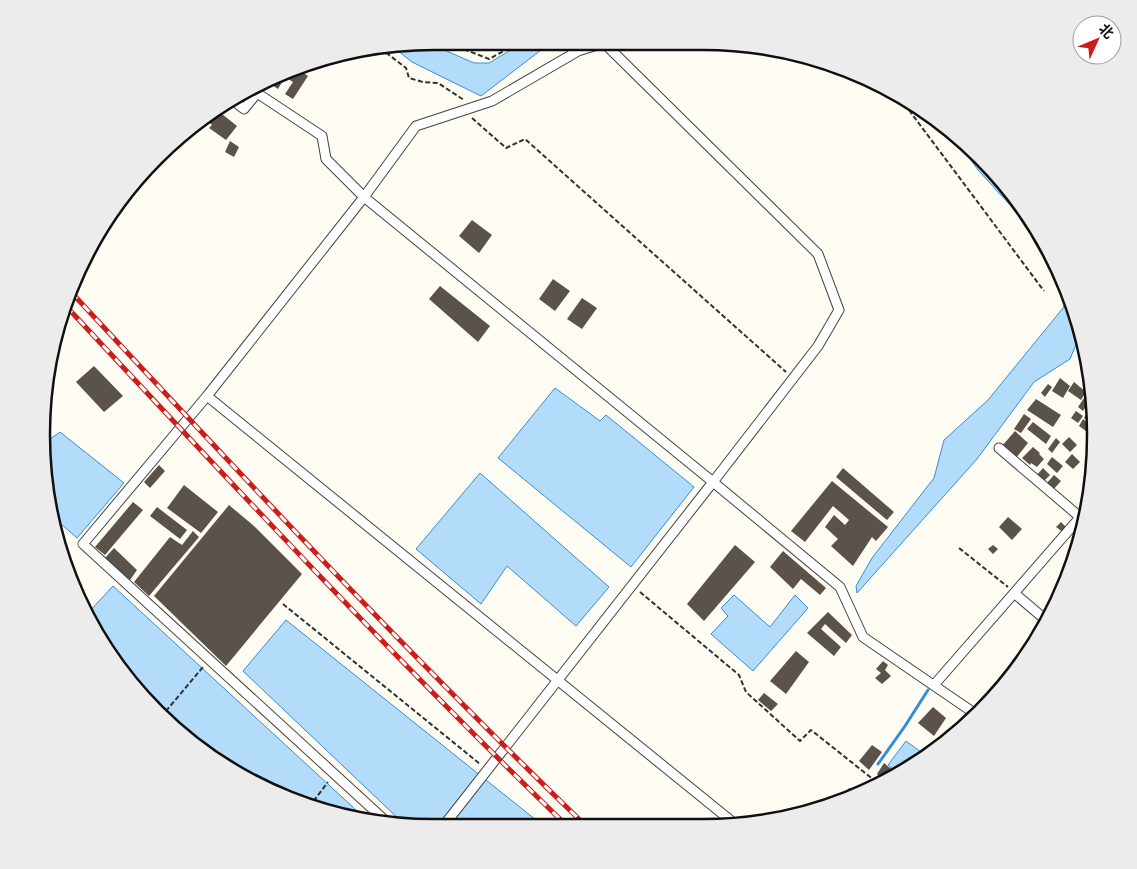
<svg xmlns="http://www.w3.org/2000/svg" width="1137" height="869" viewBox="0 0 1137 869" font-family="Georgia,'Noto Sans SC',serif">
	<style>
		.water { fill: #b3dcfb; stroke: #338dd9 }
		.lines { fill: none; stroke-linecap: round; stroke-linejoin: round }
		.stream { stroke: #338dd9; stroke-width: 3 }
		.building { fill: #5a524b }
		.street-casing { stroke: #434343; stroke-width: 11 }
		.path { stroke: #323232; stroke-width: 2; stroke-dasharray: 5 2.5; stroke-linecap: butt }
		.street { stroke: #fff; stroke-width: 9 }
		.rail-casing { stroke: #cd1d1b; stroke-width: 5 }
		.rail { stroke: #fff; stroke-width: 3; stroke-dasharray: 9; stroke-linecap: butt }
		.rim { fill: none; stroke: #101010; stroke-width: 2.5 }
	</style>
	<rect width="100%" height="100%" fill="#fffdf3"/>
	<path class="water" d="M426 42 474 63H489L524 42H554L545 47 481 96 412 62 393 47Z
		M952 133 980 156 1029 216 1066 284 1081 333 1070 359 1034 382 977 459 857 593 856 586 872 558 934 478 944 440 988 400 1063 308 1069 294 1031 228 978 170Z
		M555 388 600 421 606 415 694 487 631 567 498 458Z
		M60 432 124 483 77 538 53 517 42 461 43 444Z
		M480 473 609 587 576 626 507 566 481 604 416 549Z
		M113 586 368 821 308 807 216 762 157 713 119 666 122 659 98 634 88 613Z
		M734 595 770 627 795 595 808 608 753 671 711 634 728 616 721 608Z
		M286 620 541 824H404L243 671Z
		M906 741 921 752 907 769 898 774 888 765Z"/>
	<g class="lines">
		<path class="stream" d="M878 764 905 726 928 690"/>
	</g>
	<path class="building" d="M298 69 308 76 293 99 285 94 293 82 285 77 278 89 269 83 271 80Z
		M217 110 237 126 226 140 209 128 212 125 206 119Z
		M230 141 239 147 234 157 225 152Z
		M472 220 492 235 479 253 459 236Z
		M553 279 570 291 555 311 539 299Z
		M440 286 490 326 478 342 429 299Z
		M582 298 597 308 582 329 567 319Z
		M94 366 123 396 104 412 76 382Z
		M1060 378 1070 386 1063 398 1052 391Z
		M1074 382 1086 392 1081 400 1068 391Z
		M1048 384 1052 387 1045 397 1041 393Z
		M1084 398 1089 402 1083 411 1078 407Z
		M1036 399 1061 415 1053 427 1027 410Z
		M1076 411 1083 416 1078 423 1071 418Z
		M1088 411 1094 415V419L1091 423 1084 418Z
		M1024 414 1031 419 1021 433 1014 429Z
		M1083 419 1090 425 1086 431 1079 426Z
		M1033 422 1051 436 1046 444 1027 429Z
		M1095 428 1096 434 1095 442 1089 436Z
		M1015 431 1028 443 1016 458 1002 446Z
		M1069 437 1077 445 1070 452 1062 444Z
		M1056 438 1060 442 1052 453 1048 449Z
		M1033 447 1040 453 1039 454 1044 459 1037 467 1031 463 1030 465 1022 458Z
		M1072 454 1080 462 1073 469 1065 462Z
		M1052 457 1063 466 1057 473 1047 464Z
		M159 465 165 471 150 488 144 482Z
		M843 468 894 512 887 520 836 477Z
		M1043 468 1050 475 1043 482 1036 476Z
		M1054 475 1061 481 1053 490 1046 484Z
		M832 481 888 527 876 541 872 537 853 566 831 546 838 539 825 527 834 515 845 525 849 520 833 506 805 542 791 531Z
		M184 485 218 512 201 533 167 508Z
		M133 502 143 510 105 555 95 547Z
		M229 505 254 526 302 574 226 666 154 596Z
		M157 507 187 530 180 539 150 516Z
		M1008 517 1022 529 1012 540 999 527Z
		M1061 522 1067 528 1064 533 1056 527Z
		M193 531 199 537 149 596 134 582 170 537 182 545Z
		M735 545 755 562 704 621 687 604Z
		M993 545 998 549 993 554 988 549Z
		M114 548 137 570 130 580 105 558Z
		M783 551 826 588 820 595 801 579 793 589 770 567Z
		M828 612 852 635 846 643 825 624 821 629 841 647 834 656 807 633Z
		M796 651 809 662 786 694 770 681Z
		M883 661 888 665 885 670 891 676 882 684 875 678 881 673 876 669Z
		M764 693 778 704 771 711 758 700Z
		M933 707 946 718 934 736 918 723Z
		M872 745 882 752 869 770 859 761Z
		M884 763 897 774 885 781 877 774Z
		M849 788 856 793 851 798 845 793Z"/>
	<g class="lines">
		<defs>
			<path id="street" d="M603 42 818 254 839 310 818 346 713 482 840 587 863 637 977 715
				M231 99 244 109 257 93 322 136 326 159 364 197 207 396 83 544 389 824
				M207 396 735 824
				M999 448 1080 517
				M1014 593 1047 621
				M934 685 1089 507
				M445 824 713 482 364 197 416 126 492 101 578 51 604 43"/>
		</defs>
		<use href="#street" class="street-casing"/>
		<path class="path" d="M443 41 489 59 522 41
			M380 48 406 68 409 78 423 82 438 83 464 100
			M900 98 1044 291
			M472 118 506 148 525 139 786 372
			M959 548 1008 587
			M640 592 739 675 746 692 800 741 811 730 879 784
			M283 604 480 764
			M161 717 203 667
			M309 807 328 782"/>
		<use href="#street" class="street"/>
		<defs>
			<path id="rail" d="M71 292C239 473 407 653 584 824
				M66 306C230 482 393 657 565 824"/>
		</defs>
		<use href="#rail" class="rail-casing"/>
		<use href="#rail" class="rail"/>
	</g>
	<path d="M0 0H1137V869H0ZM434 50H703A384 384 0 0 1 1087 434V435A384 384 0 0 1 703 819H434A384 384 0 0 1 50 435V434A384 384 0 0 1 434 50Z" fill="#ececec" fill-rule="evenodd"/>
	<path class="rim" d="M434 50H703A384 384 0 0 1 1087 434V435A384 384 0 0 1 703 819H434A384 384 0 0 1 50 435V434A384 384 0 0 1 434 50Z"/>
	<g transform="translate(1097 40) rotate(46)"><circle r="24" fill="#ffffff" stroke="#9f9f9f"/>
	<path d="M0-4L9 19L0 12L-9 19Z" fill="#cd1d1b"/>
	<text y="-8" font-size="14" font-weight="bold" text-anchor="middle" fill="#101010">北</text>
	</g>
</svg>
